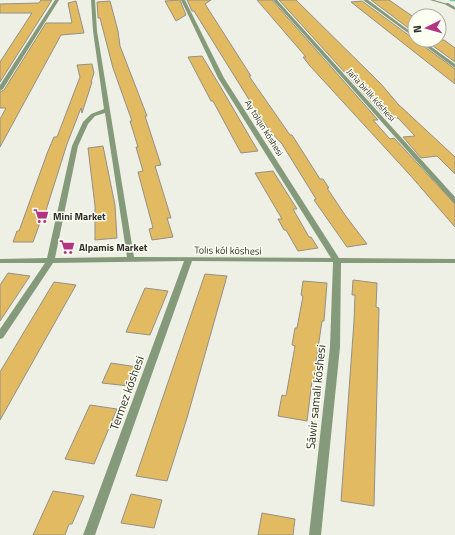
<svg xmlns="http://www.w3.org/2000/svg" width="455" height="535" viewBox="0 0 455 535" font-family="'Titillium Web',sans-serif">
	<style>
		.lines { fill: none; stroke-linecap: round; stroke-linejoin: round }
		.stream { stroke: #6ccd9c; stroke-width: 2.5 }
		.building { fill: #e2ba61; stroke: #949086 }
		.lane { fill: #849a7a; fill-rule: evenodd }
		.street { fill: #849a7a; fill-rule: evenodd }
		.labels { text-anchor: middle; stroke-width: 3; stroke-linejoin: round; paint-order: stroke }
		.far-street-label { font-size: 9px; fill: #2d2e29; stroke: #fdfef2 }
		.poi-label { font-size: 10px; font-weight: bold; fill: #2d2e29; stroke: #fdfef2; text-anchor: start }
		.street-label { font-size: 10px; fill: #2d2e29; stroke: #fdfef2 }
		.near-street-label { font-size: 12px; fill: #2d2e29; stroke: #fdfef2 }
	</style>
	<rect width="100%" height="100%" fill="#eff0e5"/>
	<g class="lines">
		<path class="stream" d="M451 0H455"/>
	</g>
	<path class="building" d="M41 0H52L0 82V62L32 13H0V4L39 3Z
		M180 0 186 15 176 21 165 1Z
		M187 0H211L205 4 251 76H249L290 135H292L320 179H323L329 188H327L345 215 367 244 347 247 314 200 316 199 282 144 270 131 253 106 194 11H192Z
		M257 0H272L378 120H373L390 139 394 138 455 204V227L410 175 310 66 303 57H306Z
		M279 0H296L381 84 398 104 455 157V174L437 156 421 158 403 137 415 136 398 118 387 119Z
		M371 0H389L415 18V33Z
		M76 1 84 33 61 35 0 147V119L6 108H0V92L4 90 46 23H72L68 3Z
		M110 1 118 31 120 46 147 116H145L161 165 155 166 171 218H167L173 237 152 240 149 229 153 228 138 172 143 171 136 147H138L130 121H132L113 68 100 18H98L97 2Z
		M362 1 455 69V84L351 2Z
		M425 40H444L455 48V62Z
		M202 56 220 86 258 151 241 153 213 101H211L188 57Z
		M92 64 94 73 91 82H92L82 113 81 108 67 144 43 220H41L33 242H13L17 231H19L48 151 54 137H57L80 77 77 65Z
		M103 146 115 205 117 238 95 240V206L88 148Z
		M273 171 297 209H293L309 237H311L318 248 298 251 286 230H284L278 219H282L255 173Z
		M8 273 30 276 0 321V285Z
		M205 274 227 276 187 418 167 481 136 476Z
		M353 280 377 283 376 307 379 308 374 506 341 501 354 321 355 295H352Z
		M303 281 327 283 324 321H322L316 362 319 363 317 382 312 381 307 421 278 416 282 395 286 396 295 346 292 345 295 328H297L303 296 301 295Z
		M54 282 76 285 0 420V372Z
		M145 288 168 291 150 335 126 332Z
		M111 363 137 367 129 386 102 383Z
		M90 405 117 409 94 464 65 459Z
		M53 491 84 496 72 524H69L65 535H33Z
		M131 494 162 500 154 528 121 523Z
		M262 513 295 519 293 535H258Z"/>
	<g class="lines">
		<path class="lane" d="M430 0H434L448 4 447 5Z"/>
		<path class="street" d="M55 0H59L3 89 0 91V85Z
			M91 0H95L97 31 134 257 331 258 218 78 181 0H185L224 78 339 258 455 259V263H341L340 347 321 535H309L330 347 333 262 192 261 95 535H83L184 261 53 263 3 338 0 339V329L45 263H0V259L47 258 72 146 83 122 91 114 104 109 93 31ZM105 113 127 257 55 258 78 146 88 124 95 116Z
			M273 0H277L455 197V203L453 202Z
			M363 0H368L415 35V38Z
			M446 3H448L455 7V10L446 5Z
			M417 40H422L455 64V68Z"/>
	</g>
	<defs>
		<symbol id="supermarket-bare" viewBox="-9 -9 18 18"><path d="M-6-5.5h2.5l.6 2H6L4.5 2H-2.5L-4.4-4H-6ZM-1.5 3.2a1.3 1.3 0 1 0 .1 0ZM3 3.2a1.3 1.3 0 1 0 .1 0Z" fill="#b33482" stroke="#fdfef2" stroke-width="2.5" paint-order="stroke"/></symbol>
	</defs>
	<g fill-rule="evenodd">
		<use href="#supermarket-bare" x="30" y="205" width="22" height="22"/>
		<use href="#supermarket-bare" x="56" y="236" width="22" height="22"/>
	</g>
	<g class="labels">
		<g class="far-street-label">
			<text transform="translate(371 95) rotate(48)" y="3">Jańa birlik kóshesi</text>
			<text transform="translate(264 128) rotate(58)" y="3">Ay tolqın kóshesi</text>
		</g>
		<g class="poi-label">
			<text x="53" y="220">Mini Market</text>
			<text x="79" y="251">Alpamis Market</text>
		</g>
		<g class="street-label">
			<text transform="translate(228 250) rotate(1)" y="4">Tolıs kól kóshesi</text>
		</g>
		<g class="near-street-label">
			<text transform="translate(127 393) rotate(-70)" y="4">Termez kóshesi</text>
			<text transform="translate(316 397) rotate(-84)" y="4">Sáwir samalı kóshesi</text>
		</g>
	</g>
	<g transform="translate(427 28) rotate(264)"><circle r="19" fill="#fdfef2" stroke="#aaaba2"/>
	<path d="M0-3L7 15L0 10L-7 15Z" fill="#b33482"/>
	<text y="-6" font-size="11" font-weight="bold" text-anchor="middle" fill="#2d2e29">N</text>
	</g>
</svg>
